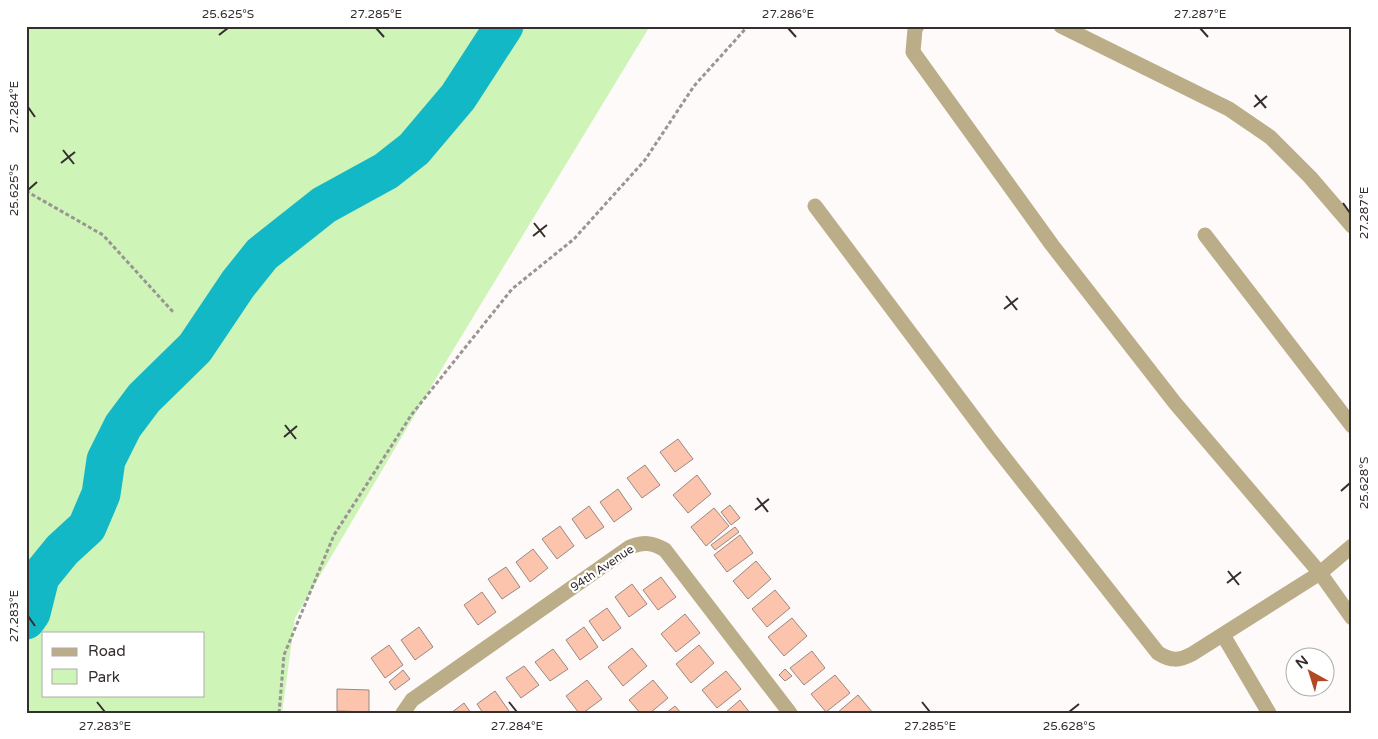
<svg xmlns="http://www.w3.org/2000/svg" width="1378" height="739" viewBox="0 0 1378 739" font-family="'Varela Round',sans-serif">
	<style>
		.green { fill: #cef4b7; fill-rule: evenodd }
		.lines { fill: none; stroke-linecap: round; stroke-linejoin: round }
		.river { stroke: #12b8c6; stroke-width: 39 }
		.building { fill: #fcc4ac; stroke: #978983 }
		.path { stroke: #999593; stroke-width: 3; stroke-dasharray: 4 2.5; stroke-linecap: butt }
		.street { stroke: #bbad87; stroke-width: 15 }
		.ticks { fill: none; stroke: #342e2c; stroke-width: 2 }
		.labels { text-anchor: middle; stroke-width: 4.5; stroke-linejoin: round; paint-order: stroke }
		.street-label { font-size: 12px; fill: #342e2c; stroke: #fff }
		.neatline { fill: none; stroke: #342e2c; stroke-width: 2 }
		.ticks-label { font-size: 12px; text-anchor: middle; fill: #342e2c }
	</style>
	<rect width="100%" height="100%" fill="#fdfaf9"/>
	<path class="green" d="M26 26H650L447 360 295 618 282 713H26ZM44 633H204V695H44Z"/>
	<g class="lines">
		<path class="river" d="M26 620 31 613 40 577 62 550 87 527 101 494 106 460 123 426 144 398 195 348 238 284 262 254 324 205 386 171 414 149 458 97 504 26"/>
	</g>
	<path class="building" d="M678 439 693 459 675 472 660 452Z
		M645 465 660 485 642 498 627 478Z
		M697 475 711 494 688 513 673 495Z
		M618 489 632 509 614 522 600 502Z
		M730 505 740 518 731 525 721 512Z
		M589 506 604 527 586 539 572 519Z
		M714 508 729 526 706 546 691 527Z
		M560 526 574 546 557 559 542 539Z
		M735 527 739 532 715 550 711 545Z
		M740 535 753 553 727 572 714 555Z
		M533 549 548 568 530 582 516 562Z
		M756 561 771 579 748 599 733 581Z
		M506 567 520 587 502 599 488 579Z
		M661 577 676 597 658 610 643 590Z
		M632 584 647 604 629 617 615 597Z
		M775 590 790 608 767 627 752 609Z
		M482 592 496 612 478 625 464 605Z
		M607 608 621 628 603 641 589 621Z
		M685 614 700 633 676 652 661 634Z
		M792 618 807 636 784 656 768 637Z
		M419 627 433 647 415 660 401 640Z
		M584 627 598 647 580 660 566 640Z
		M389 645 403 665 385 678 371 658Z
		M699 645 714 663 691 683 676 664Z
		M632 648 647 666 623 686 608 667Z
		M553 649 568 669 550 681 535 662Z
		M812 651 825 668 804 685 790 668Z
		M524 666 539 685 521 698 506 678Z
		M785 669 792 676 785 681 779 675Z
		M403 670 410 679 395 690 389 682Z
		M726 671 741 689 717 708 702 690Z
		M835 675 850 693 826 712 811 694Z
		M587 680 602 699 583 713H579L566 696Z
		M653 680 668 698 650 713H640L629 700Z
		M337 689 369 690V712L337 711Z
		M495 691 509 711 507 713H483L477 704Z
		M858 695 873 713H837Z
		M740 700 750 713H725Z
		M464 703 471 713H451Z
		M675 706 681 713H666Z"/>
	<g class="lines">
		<path class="path" d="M26 191 103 235 174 313
			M279 713 284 655 334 535 412 414 512 289 574 239 645 160 694 86 748 26"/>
		<path class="street" d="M917 26 915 29 913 52 1052 245 1175 403 1320 573 1352 618
			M1061 26 1229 109 1270 137 1310 177 1352 226
			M815 206 992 442 1158 653C1171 661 1179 661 1192 654L1320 573 1352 546
			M1205 235 1352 426
			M1223 635 1269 713
			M403 713 412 700 630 547C643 542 652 542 665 550L790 713"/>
	</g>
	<path class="ticks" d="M376 28 384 37M788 28 796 37M1200 28 1208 37M219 35 228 28M1255 95 1266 108M28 107 35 117M1254 107 1267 96M63 150 74 164M61 163 75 152M28 190 37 182M1343 203 1350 213M534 223 545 237M533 236 547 225M1006 296 1017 310M1004 309 1018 298M285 425 296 439M284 437 297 426M1341 491 1350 483M757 498 768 512M755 510 769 499M1228 571 1239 585M1227 583 1241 572M28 616 35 626M97 702 105 712M509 702 517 712M922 702 930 712M1069 712 1079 704"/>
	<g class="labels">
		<g class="street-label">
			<text transform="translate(602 568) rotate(-34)" y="4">94th Avenue</text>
		</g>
	</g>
	<rect width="1378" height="739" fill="none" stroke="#ffffff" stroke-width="55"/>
	<rect x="42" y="632" width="162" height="65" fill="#ffffff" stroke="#aeabab"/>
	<rect x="52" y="648" width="25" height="8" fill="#bbad87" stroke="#aeabab"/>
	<text x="88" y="656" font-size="15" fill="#342e2c">Road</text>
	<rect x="52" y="669" width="25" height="15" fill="#cef4b7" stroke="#aeabab"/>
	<text x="88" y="682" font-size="15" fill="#342e2c">Park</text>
	<g transform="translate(1310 672) rotate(321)"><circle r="24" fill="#ffffff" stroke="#aeabab"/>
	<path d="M0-4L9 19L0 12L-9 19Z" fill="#b14a24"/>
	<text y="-8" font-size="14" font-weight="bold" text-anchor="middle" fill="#342e2c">N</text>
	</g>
	<rect x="28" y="28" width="1322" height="684" class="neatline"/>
	<g class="ticks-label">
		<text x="228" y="18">25.625°S</text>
		<text x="376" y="18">27.285°E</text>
		<text x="788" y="18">27.286°E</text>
		<text x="1200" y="18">27.287°E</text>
		<text transform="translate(14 107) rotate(-90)" y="4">27.284°E</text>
		<text transform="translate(14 190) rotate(-90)" y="4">25.625°S</text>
		<text transform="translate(1364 213) rotate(-90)" y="4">27.287°E</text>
		<text transform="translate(1364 483) rotate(-90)" y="4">25.628°S</text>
		<text transform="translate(14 616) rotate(-90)" y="4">27.283°E</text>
		<text x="105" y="730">27.283°E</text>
		<text x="517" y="730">27.284°E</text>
		<text x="930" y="730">27.285°E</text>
		<text x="1069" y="730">25.628°S</text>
	</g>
</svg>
